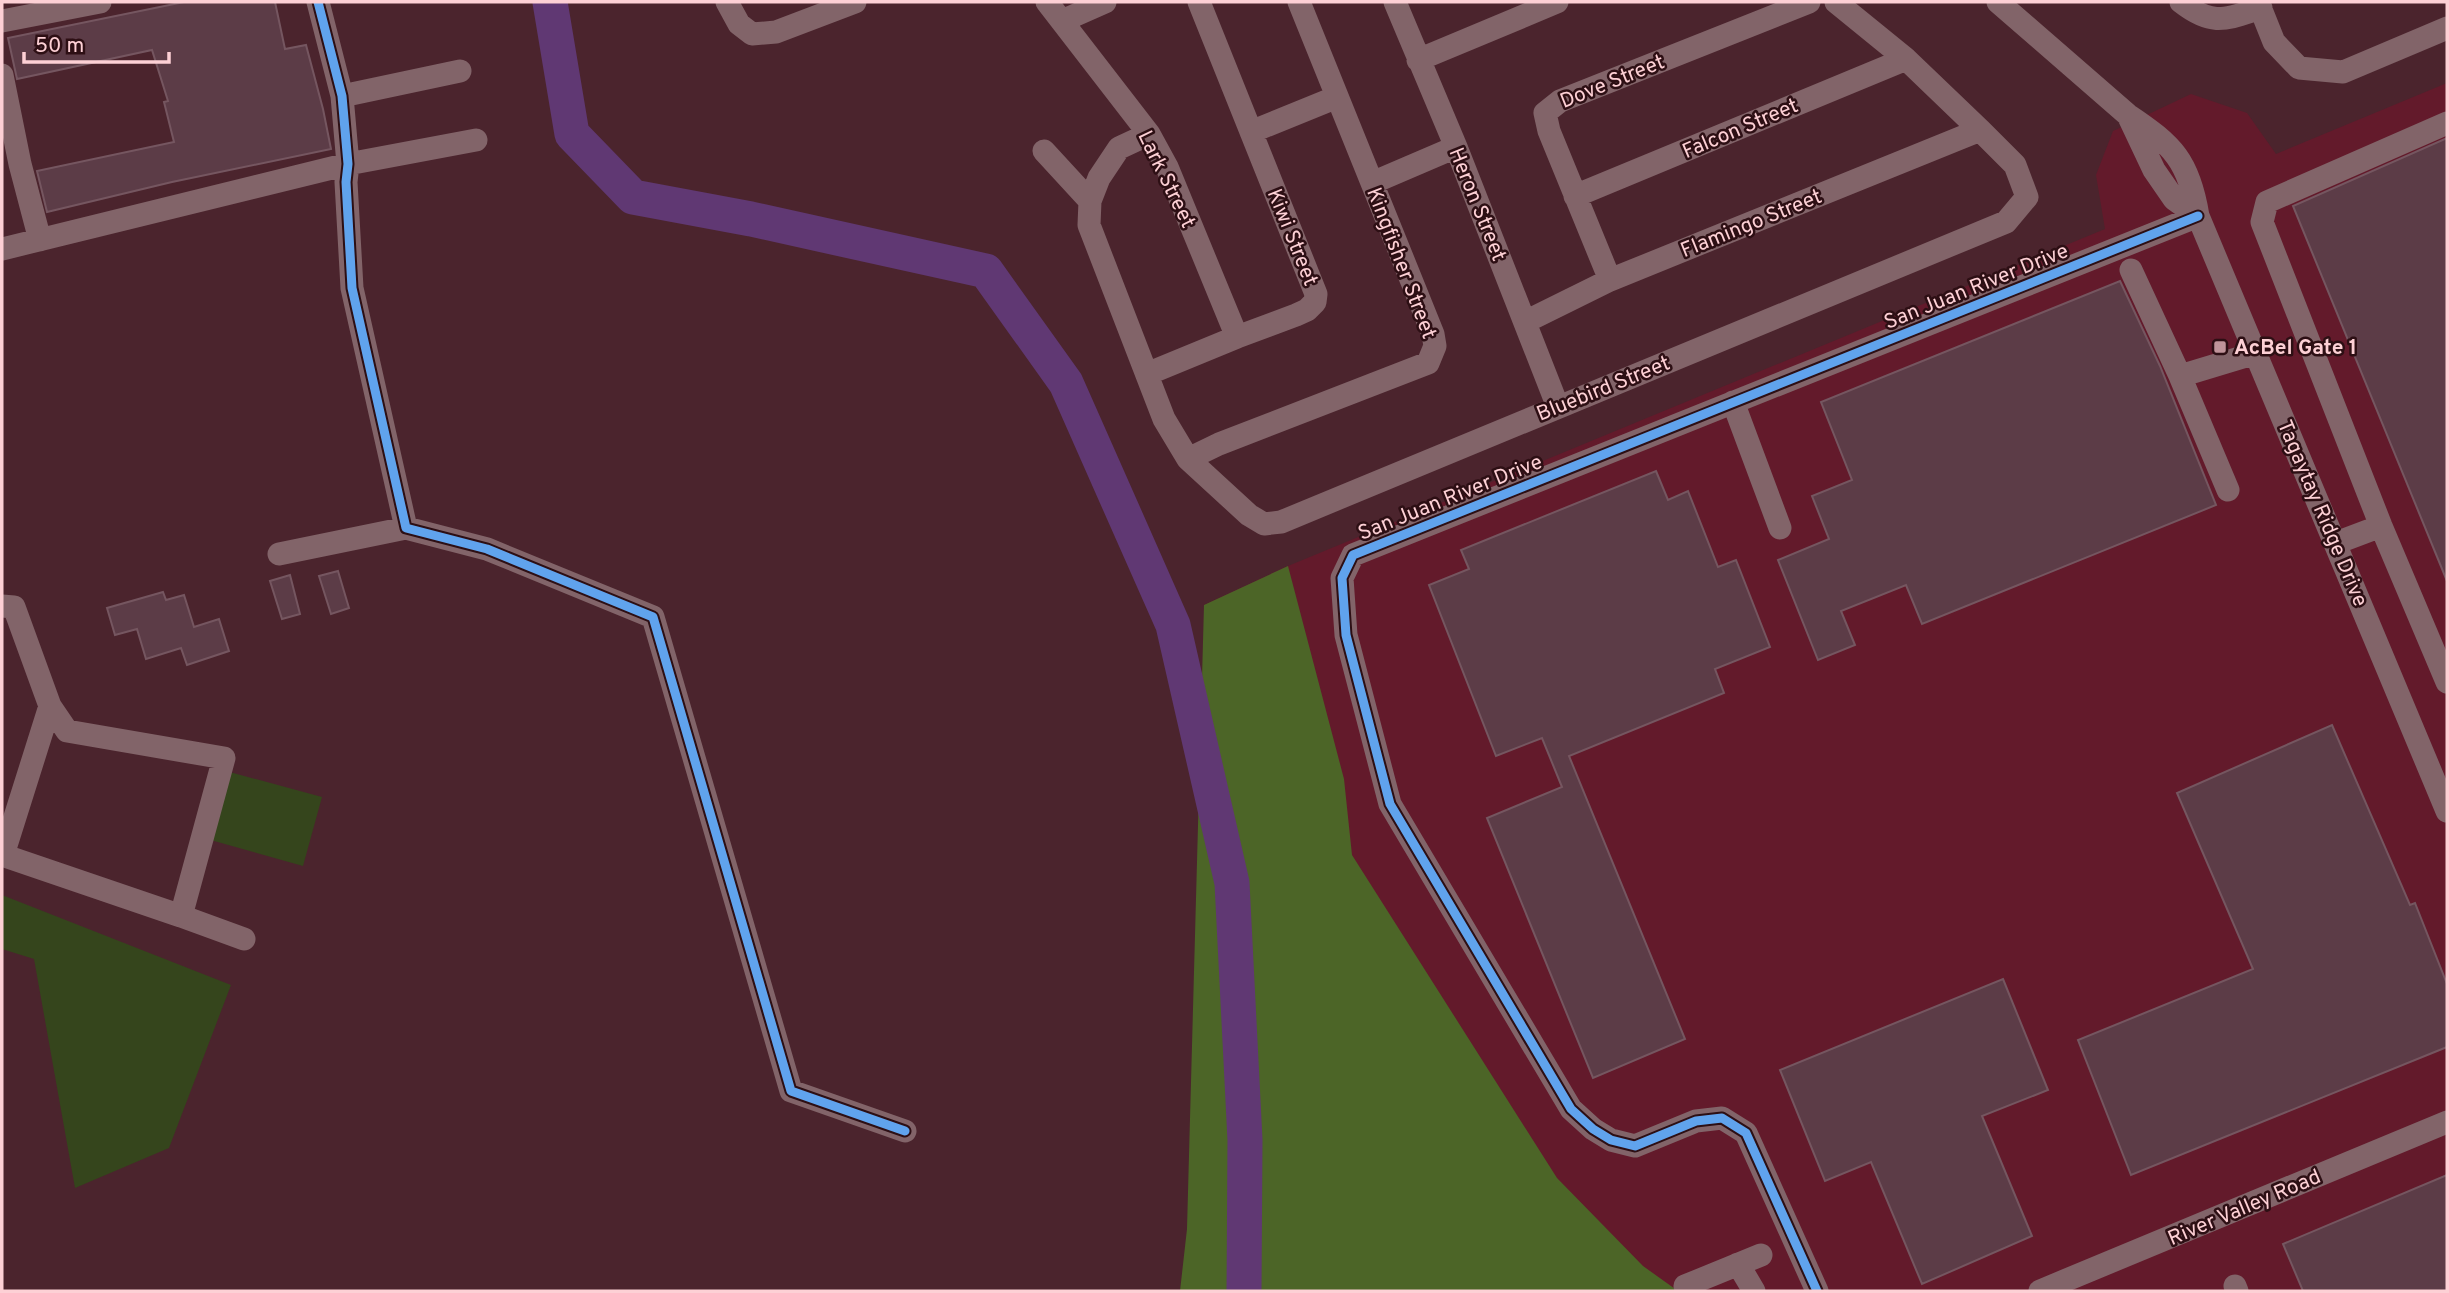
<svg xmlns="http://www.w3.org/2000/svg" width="2449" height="1293" viewBox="0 0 2449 1293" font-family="Overpass,sans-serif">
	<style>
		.built { fill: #631a2b }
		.green { fill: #35451c }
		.forest { fill: #4c6527 }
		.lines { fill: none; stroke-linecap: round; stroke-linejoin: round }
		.river { stroke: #603873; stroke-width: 35 }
		.building { fill: #5c3c47; stroke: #755660; stroke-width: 2 }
		.minor { stroke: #826469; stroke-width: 23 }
		.cycleway-casing { stroke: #2d0f14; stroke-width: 13 }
		.cycleway { stroke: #60a3ed; stroke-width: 9 }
		.poi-dot { fill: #bf949a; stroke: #2d0f14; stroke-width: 2.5 }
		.labels { text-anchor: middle; stroke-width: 5; stroke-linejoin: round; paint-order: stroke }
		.street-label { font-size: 21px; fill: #fdd0d5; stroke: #2d0f14 }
		.poi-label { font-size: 21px; font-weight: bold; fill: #fdd0d5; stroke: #2d0f14; text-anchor: start }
	</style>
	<rect width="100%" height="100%" fill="#4b242d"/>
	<path class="built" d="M2447 83V1291H1311L1204 605 1288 566 2105 229 2096 175 2113 131 2191 94 2247 113 2276 154Z"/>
	<path class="green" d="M226 771 322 797 303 866 207 839Z
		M2 895 231 985 169 1148 75 1188 34 959 2 949Z"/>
	<path class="forest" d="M1288 566 1344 779 1352 855 1557 1178 1643 1266 1678 1291H1180L1187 1229 1204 605Z"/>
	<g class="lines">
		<path class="river" d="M550 2 572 134 633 197 751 219 986 271 1066 383 1173 625 1232 883 1245 1140 1244 1291"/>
	</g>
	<path class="building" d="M184 2H275L285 49 306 45 323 109 331 149 172 182 47 212 37 171 174 142 164 102 168 101 152 50 17 79 8 38Z
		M2447 138V581L2293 206Z
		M2120 281 2160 366 2216 505 1922 624 1906 585 1841 611 1855 645 1818 660 1778 560 1829 539 1812 496 1852 480 1821 402Z
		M1656 471 1668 500 1688 491 1718 567 1736 560 1770 647 1715 669 1724 693 1569 756 1685 1039 1593 1078 1487 818 1562 787 1542 738 1496 756 1429 585 1469 569 1461 550Z
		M338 571 349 608 331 614 319 576Z
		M290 575 300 614 282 619 270 581Z
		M163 592 166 600 184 595 194 627 219 619 229 651 187 665 181 648 146 659 137 629 115 635 107 608Z
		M2332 725 2410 905 2415 903 2447 984V1047L2131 1175 2078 1040 2253 969 2177 793Z
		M2003 979 2048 1090 1982 1116 2032 1236 1922 1284 1871 1162 1825 1181 1780 1070Z
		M2447 1175V1291H2303L2283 1244Z"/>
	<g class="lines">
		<path class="minor" d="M318 2 342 96 348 164 346 182 352 288 406 528 487 549 653 617 791 1091 905 1131
			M727 2 739 24 752 34 776 32 855 2
			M1047 2 1149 134 1167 167 1237 337
			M1395 2 1456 147 1558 407
			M1998 2 2128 115C2173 145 2189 161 2198 216L2447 811
			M2181 2C2213 27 2226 19 2261 8
			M2258 2 2274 42 2299 68 2343 72 2447 28
			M2 21 100 2
			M1062 21 1105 2
			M1418 60 1557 2
			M2 75 20 164 40 240
			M342 96 460 71
			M2128 115 2154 170 2174 199 2198 216
			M2447 123 2267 202 2262 222 2381 526 2447 682
			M1251 132 1337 97
			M1149 134 1119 148 1099 178 1090 201 1089 225 1164 419 1188 459 1249 515 1264 524 1281 522 2006 222 2027 197 2015 165 1980 130 1906 59 1836 2
			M1044 151 1090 201
			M1372 183 1456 147
			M1575 196 1906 59
			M2 249 348 164 476 140
			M2131 270 2180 376 2228 490
			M1610 280 1549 131 1545 113 1560 101 1809 2
			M1525 322 1610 280 1980 130
			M1147 374 1237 337 1296 315 1307 310 1315 302 1316 294 1199 2
			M2180 376 2256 353
			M1733 402 1780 528
			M1188 459 1219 444 1428 363 1435 346 1433 334 1299 2
			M2336 543 2381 526
			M279 554 406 528
			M2 606 14 607 50 706 67 731 224 758 181 916 2 855
			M3 855 50 706
			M181 916 244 939
			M1738 1264 1754 1291
			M2235 1286 2237 1291
			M1692 1291 1685 1286 1761 1255
			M1817 1291 1746 1133 1722 1118 1696 1121 1635 1146 1611 1140 1593 1129 1571 1109 1390 804 1346 635 1342 578 1353 555 2198 216
			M2040 1291 2447 1122"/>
		<defs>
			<path id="cycleway" d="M318 2 342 96 348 164 346 182 352 288 406 528 487 549 653 617 791 1091 905 1131
				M1817 1291 1746 1133 1722 1118 1696 1121 1635 1146 1611 1140 1593 1129 1571 1109 1390 804 1346 635 1342 578 1353 555 2198 216"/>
		</defs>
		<use href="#cycleway" class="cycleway-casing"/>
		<use href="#cycleway" class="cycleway"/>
	</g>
	<rect class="poi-dot" x="2213" y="340" width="14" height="14" rx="3.5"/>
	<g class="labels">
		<g class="street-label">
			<text transform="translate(1612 81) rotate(-22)" y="7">Dove Street</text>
			<text transform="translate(1740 128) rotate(-23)" y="7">Falcon Street</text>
			<text transform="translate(1167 179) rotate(64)" y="7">Lark Street</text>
			<text transform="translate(1478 204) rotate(68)" y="7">Heron Street</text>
			<text transform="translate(1751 223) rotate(-22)" y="7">Flamingo Street</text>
			<text transform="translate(1293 237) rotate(68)" y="7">Kiwi Street</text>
			<text transform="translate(1402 263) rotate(69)" y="7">Kingfisher Street</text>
			<text transform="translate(1976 286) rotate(-22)" y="7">San Juan River Drive</text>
			<text transform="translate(1603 388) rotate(-22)" y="7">Bluebird Street</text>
			<text transform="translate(1450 497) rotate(-22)" y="7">San Juan River Drive</text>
			<text transform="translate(2323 513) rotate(67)" y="7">Tagaytay Ridge Drive</text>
			<text transform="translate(2244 1207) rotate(-23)" y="7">River Valley Road</text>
		</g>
		<g class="poi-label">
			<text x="2234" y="354">AcBel Gate 1</text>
		</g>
	</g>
	<rect width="2449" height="1293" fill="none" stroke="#fdd0d5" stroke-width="7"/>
	<path d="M24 52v10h145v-10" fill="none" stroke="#fdd0d5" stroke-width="3.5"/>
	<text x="35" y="52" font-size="21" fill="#fdd0d5" stroke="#2d0f14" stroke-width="5" paint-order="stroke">50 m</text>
</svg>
